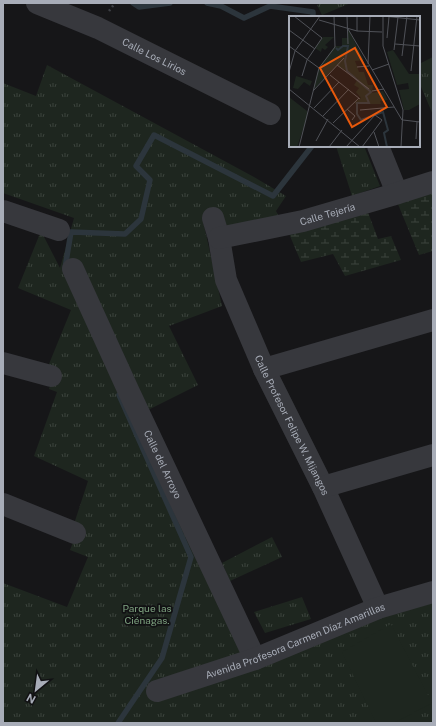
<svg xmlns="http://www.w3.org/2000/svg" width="436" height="726" viewBox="0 0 436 726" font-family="'Public Sans',sans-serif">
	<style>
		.grass { fill: url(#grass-tufts) }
		.wetland { fill: url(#wetland-marsh) }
		.garden { fill: #1e261f }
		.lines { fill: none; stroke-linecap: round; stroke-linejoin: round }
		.stream { stroke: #2c353c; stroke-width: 5.5 }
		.path { stroke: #3d3f44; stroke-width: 2.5; stroke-dasharray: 2 3; stroke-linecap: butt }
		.minor { stroke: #37383d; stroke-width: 22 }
		.labels { text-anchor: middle; stroke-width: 3.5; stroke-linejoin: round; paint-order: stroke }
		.street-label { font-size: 10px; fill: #a8adb8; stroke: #111113 }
		.park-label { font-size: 10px; fill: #7fa381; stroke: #111113 }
		.inset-river { fill: none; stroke: #2c353c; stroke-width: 2 }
		.inset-road { fill: none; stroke: #505258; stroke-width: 1 }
		.view { fill: #e8590c; fill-opacity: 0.15; stroke: #e8590c; stroke-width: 2 }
		.inset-edge { fill: none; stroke: #a8adb8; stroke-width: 2 }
	</style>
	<defs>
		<pattern id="grass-tufts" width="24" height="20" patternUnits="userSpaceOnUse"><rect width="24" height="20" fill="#1e261f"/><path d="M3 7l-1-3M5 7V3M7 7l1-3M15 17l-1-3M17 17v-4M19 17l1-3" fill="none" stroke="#3c433d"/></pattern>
		<pattern id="wetland-marsh" width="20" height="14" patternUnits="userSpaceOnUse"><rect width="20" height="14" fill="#1e261f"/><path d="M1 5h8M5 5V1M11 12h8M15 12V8" fill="none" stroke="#3c433d"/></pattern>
	</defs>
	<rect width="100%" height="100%" fill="#161618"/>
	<path class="grass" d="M322 3H351L322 15 317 5Z
		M433 57V115L419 82V64Z
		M47 65 254 177 286 196 276 211 281 220 222 229 203 221 222 306 169 326 198 385 134 417 253 657 433 597V723H3V583L67 607 88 557 70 550 79 526 74 524 88 481 34 456 57 392 49 389 53 376 49 364 71 310 18 288 41 231 60 268 74 218 3 193V83L36 96Z
		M336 146H364L380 186 352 196Z
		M272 537 282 557 230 581 222 563Z
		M302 597 311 619 265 633 254 612Z"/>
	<path class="wetland" d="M433 187V251L419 255 395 197Z
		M366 207 378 239 391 236 401 260 345 276 333 254 301 262 287 229Z"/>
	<path class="garden" d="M391 624 432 703 394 723H376L342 652Z"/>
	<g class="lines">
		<path class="stream" d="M133 3 139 7 170 3
			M207 3 221 6 244 18 270 6 313 12V17
			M65 268 71 232 125 234 141 219 150 180 136 166 154 135 273 196 312 146
			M118 723 162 658 191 557 119 395"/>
		<path class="path" d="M109 11 115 3"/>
		<g class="minor">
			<path id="s1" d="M37 3 98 28 270 114"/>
			<path d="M378 146 397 193"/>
			<path d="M3 211 59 230"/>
			<path id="s2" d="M213 218 219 238 226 280 264 369 323 487 378 608"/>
			<path id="s3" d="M219 238 303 221 392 195 433 182"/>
			<path id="s4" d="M73 269 129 392 255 659"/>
			<path d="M3 363 51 376"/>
			<path d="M264 369 433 320"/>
			<path d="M323 487 433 455"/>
			<path d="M3 504 75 533"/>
			<path id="s5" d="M157 691 255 659 378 608 433 592"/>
		</g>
	</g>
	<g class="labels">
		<g class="street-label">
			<text dy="4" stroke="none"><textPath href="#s1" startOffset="129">Calle Los Lirios</textPath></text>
			<text dy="4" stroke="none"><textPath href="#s3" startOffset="111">Calle Tejería</textPath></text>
			<text dy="4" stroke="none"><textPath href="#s2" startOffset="223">Calle Profesor Felipe W. Mijangos</textPath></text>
			<text dy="4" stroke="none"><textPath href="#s4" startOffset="215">Calle del Arroyo</textPath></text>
			<text dy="4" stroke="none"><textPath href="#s5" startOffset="147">Avenida Profesora Carmen Díaz Amarillas</textPath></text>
		</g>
		<g class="park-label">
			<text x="147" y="612">Parque las<tspan x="147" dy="12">Ciénagas.</tspan></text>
		</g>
	</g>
	<g transform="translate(289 16)">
		<rect width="131" height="131" fill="#161618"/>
		<path d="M59 13 75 44 66 45 70 56H75L79 69H84L83 77 94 75 99 84 91 85 92 88H66V86L72 82 67 76 70 72 65 69 69 63 48 49 24 74 30 52 46 30H53V22H59ZM34 21H45L36 29 39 31 36 34 33 32 32 36 26 32ZM104 34 120 58H131V88L120 94H115L110 74 120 73 119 67 108 69 98 36ZM0 81 18 95V102L8 131H0Z" fill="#1e261f"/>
		<path d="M7 60 23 65 21 70 15 66 9 73 4 72Z" fill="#1e261f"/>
		<path class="inset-river" d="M47 32 49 34 54 30H59L56 45 58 55 82 76 77 80 80 87H68V98L72 104 94 96 99 114 95 117 98 131"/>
		<path class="inset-road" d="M5 0 33 22 18 44 13 60M58 0 59 28M94 0V30L114 94 112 131M94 0 131 4M30 4 68 15 93 16M59 13 113 104M0 14 26 33M68 15V0M98 22 100 1M106 28 131 30M0 30 30 52M105 34 109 1M113 40 118 0M79 48 81 0M48 49 80 73M68 51 80 50M83 54 100 48M122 55 128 0M0 56 6 35 31 0M41 59 71 83M0 73 71 131M24 75 55 42M83 75 95 73M25 92 50 66M58 93 66 100 63 104M71 94 105 91M34 100 60 73M114 104 131 106M44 107 70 82M85 116 90 131M127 123 128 106M27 125 39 103M10 131 30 52 46 31 45 0M40 131 53 114M57 131 86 99 93 104 73 131"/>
		<path class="view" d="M66 32 98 91 63 111 31 52Z"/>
		<rect width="131" height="131" class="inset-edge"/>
	</g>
	<rect width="436" height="726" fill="none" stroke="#a8adb8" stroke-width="8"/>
	<g transform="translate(36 690) rotate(209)" stroke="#111113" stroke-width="3" paint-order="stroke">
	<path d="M0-3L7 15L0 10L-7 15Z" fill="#a8adb8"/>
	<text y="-6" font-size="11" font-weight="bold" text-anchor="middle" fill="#a8adb8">N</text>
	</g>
</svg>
